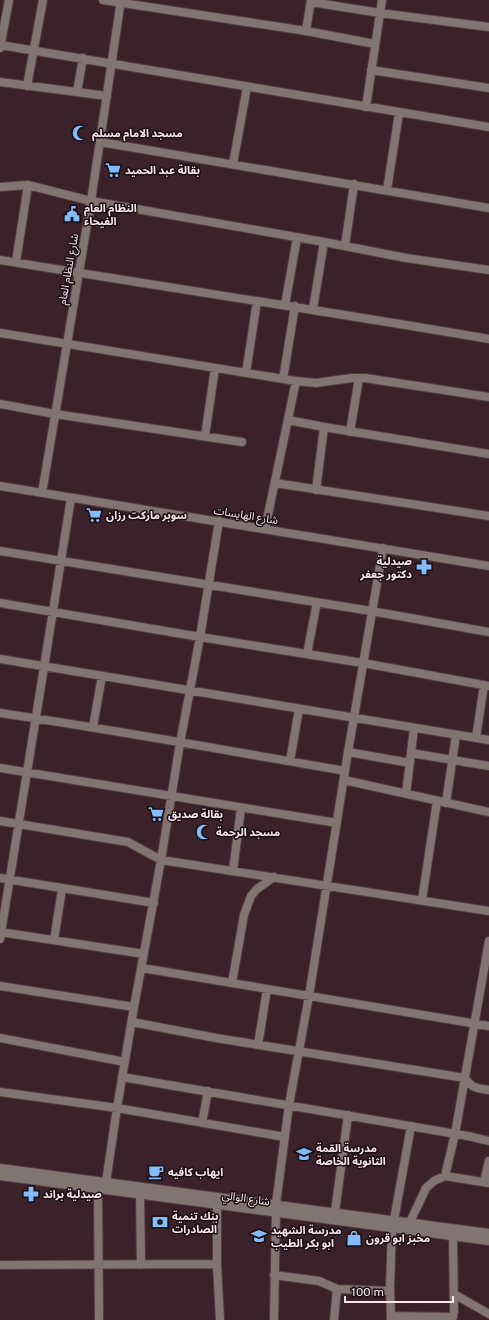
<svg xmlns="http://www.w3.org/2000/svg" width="489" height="1320" viewBox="0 0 489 1320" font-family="'Public Sans','Noto Sans Arabic',sans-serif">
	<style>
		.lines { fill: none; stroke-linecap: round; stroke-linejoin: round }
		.minor-casing { stroke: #563d45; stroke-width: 10 }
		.tertiary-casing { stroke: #563d45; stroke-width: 10 }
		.minor { stroke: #837474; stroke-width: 8 }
		.tertiary { stroke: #837474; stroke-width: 8 }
		.labels { text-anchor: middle; stroke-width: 3; stroke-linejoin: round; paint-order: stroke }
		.poi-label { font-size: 11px; font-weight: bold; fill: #fae7ed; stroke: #1b0f13; text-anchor: start }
		.street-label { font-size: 11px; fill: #fae7ed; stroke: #1b0f13 }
	</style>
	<rect width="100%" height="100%" fill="#3b212a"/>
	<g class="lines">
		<defs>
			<path id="minor" d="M103 0 306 31 375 44
				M311 2 380 13 489 27
				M306 31 311 0
				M0 45 489 127
				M0 48 9 0
				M371 70 489 88
				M0 82 107 96
				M27 86 43 0
				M77 92 83 58
				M366 107 382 0
				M100 142 489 208
				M233 164 247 87
				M0 187 28 185 91 201 324 242 406 258 489 270
				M387 190 399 113
				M345 246 354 184
				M0 260C163 287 326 311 489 339
				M16 262 28 185
				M285 305 297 238
				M313 309 324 242
				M0 333 296 381 316 383 352 378H365L489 397
				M246 373 257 301
				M283 379 295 306
				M0 404 55 414 242 442
				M288 420 324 427
				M350 432 359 378
				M205 436 215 368
				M275 483 489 516
				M316 490 324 427 489 454
				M265 529 296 381
				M0 551 371 611 489 632
				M0 603 200 637 363 663 489 686
				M307 654 317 602
				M0 659 489 740
				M0 713C115 730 230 751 345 771
				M93 727 102 676
				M476 738 484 685
				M348 752 410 763
				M411 753 489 766
				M290 761 299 709
				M0 768 337 823
				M344 780 489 812
				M406 794 414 728
				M446 803 456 735
				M0 821 128 842 161 860 489 911
				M233 871 241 808
				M0 878 154 903
				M422 900 437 801
				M0 932 144 954
				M0 939C25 792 47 645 71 498
				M54 940 62 889
				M142 968 489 1026
				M232 983 244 915 251 896 257 889 274 877
				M0 986 134 1007
				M132 1022 216 1038 465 1078C472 1089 478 1088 489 1090
				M0 1038 125 1062
				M258 1045 267 989
				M122 1077 468 1136 489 1141
				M0 1092 117 1108 285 1137
				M202 1123 208 1091
				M445 1176 455 1134 489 941
				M484 1182 489 1161
				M105 1189 117 1108 134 1007 161 860 180 743 200 637 219 521
				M98 1190 99 1320
				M140 1195 141 1265
				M276 1204 289 1105 309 996 348 752 383 548
				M217 1205V1264L220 1320
				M335 1212 348 1115
				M394 1220 411 1126
				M410 1222 426 1188 434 1181 445 1176 489 1183
				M0 1265 217 1264
				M274 1275 319 1281 337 1289 390 1291
				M454 1294 489 1314
				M391 1316 453 1317
				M274 1320 276 1213
				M334 1320 337 1289
				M391 1320 390 1287 392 1228
				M452 1320 454 1312 453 1236"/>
			<path id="tertiary" d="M0 486 489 566
				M42 493 91 201 121 0
				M0 1168 489 1233
				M0 1176 489 1241"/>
		</defs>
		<use href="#minor" class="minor-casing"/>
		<use href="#tertiary" class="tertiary-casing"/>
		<use href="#minor" class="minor"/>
		<use href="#tertiary" class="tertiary"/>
	</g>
	<defs>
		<symbol id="mosque-bare" viewBox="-9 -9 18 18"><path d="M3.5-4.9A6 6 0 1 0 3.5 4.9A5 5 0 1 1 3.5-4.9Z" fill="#83bcfb" stroke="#1b0f13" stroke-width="2.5" paint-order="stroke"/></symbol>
		<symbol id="supermarket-bare" viewBox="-9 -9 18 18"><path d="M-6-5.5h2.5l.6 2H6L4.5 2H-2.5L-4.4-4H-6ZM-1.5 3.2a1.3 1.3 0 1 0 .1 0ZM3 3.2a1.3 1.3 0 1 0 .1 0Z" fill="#83bcfb" stroke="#1b0f13" stroke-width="2.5" paint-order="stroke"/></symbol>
		<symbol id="civic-bare" viewBox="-9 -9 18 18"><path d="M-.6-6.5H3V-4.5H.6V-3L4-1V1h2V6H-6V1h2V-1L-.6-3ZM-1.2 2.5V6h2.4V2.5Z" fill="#83bcfb" stroke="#1b0f13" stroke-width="2.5" paint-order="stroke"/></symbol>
		<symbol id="pharmacy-bare" viewBox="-9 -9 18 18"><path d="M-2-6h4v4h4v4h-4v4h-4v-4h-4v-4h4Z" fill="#83bcfb" stroke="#1b0f13" stroke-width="2.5" paint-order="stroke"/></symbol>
		<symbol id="school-bare" viewBox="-9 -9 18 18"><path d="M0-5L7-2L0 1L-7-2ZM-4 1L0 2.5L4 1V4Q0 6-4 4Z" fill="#83bcfb" stroke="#1b0f13" stroke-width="2.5" paint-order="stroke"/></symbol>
		<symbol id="cafe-bare" viewBox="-9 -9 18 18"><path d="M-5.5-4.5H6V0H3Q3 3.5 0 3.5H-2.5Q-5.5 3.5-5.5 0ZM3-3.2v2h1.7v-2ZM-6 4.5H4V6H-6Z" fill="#83bcfb" stroke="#1b0f13" stroke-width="2.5" paint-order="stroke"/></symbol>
		<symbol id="bank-bare" viewBox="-9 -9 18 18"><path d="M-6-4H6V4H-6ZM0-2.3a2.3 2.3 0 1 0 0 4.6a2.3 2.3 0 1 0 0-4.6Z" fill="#83bcfb" stroke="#1b0f13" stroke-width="2.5" paint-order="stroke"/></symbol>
		<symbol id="shop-bare" viewBox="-9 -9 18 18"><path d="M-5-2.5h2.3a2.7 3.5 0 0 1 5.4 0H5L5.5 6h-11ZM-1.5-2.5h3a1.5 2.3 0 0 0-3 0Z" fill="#83bcfb" stroke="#1b0f13" stroke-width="2.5" paint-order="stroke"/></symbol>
	</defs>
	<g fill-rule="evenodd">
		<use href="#mosque-bare" x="69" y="122" width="22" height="22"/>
		<use href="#supermarket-bare" x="102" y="159" width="22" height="22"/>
		<use href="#civic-bare" x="61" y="203" width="22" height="22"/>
		<use href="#supermarket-bare" x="83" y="504" width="22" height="22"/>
		<use href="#pharmacy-bare" x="413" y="556" width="22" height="22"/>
		<use href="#supermarket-bare" x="145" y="803" width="22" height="22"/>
		<use href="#mosque-bare" x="193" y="821" width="22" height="22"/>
		<use href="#school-bare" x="293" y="1143" width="22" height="22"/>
		<use href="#cafe-bare" x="145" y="1161" width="22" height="22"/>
		<use href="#pharmacy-bare" x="20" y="1183" width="22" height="22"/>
		<use href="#bank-bare" x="149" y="1211" width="22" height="22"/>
		<use href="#school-bare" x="248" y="1225" width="22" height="22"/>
		<use href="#shop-bare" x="343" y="1227" width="22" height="22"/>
	</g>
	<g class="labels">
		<g class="poi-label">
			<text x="92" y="137">مسجد الامام مسلم</text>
			<text x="125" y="174">بقالة عبد الحميد</text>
			<text x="84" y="212">النظام العام<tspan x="84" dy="13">الفيحاء</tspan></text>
			<text x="106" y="519">سوبر ماركت رزان</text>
			<text x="412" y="565" text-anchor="end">صيدلية<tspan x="412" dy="13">دكتور جعفر</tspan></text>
			<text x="168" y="818">بقالة صديق</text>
			<text x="216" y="836">مسجد الرحمة</text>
			<text x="316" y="1152">مدرسة القمة<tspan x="316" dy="13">الثانوية الخاصة</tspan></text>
			<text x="168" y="1176">ايهاب كافيه</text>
			<text x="43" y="1198">صيدلية براند</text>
			<text x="172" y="1220">بنك تنمية<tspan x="172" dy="13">الصادرات</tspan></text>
			<text x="271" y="1234">مدرسة الشهيد<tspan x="271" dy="13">ابو بكر الطيب</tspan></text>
			<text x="366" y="1242">مخبز ابو قرون</text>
		</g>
		<g class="street-label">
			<text transform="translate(68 269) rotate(-80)" y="4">شارع النظام العام</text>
			<text transform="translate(246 515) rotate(9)" y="4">شارع الهايسات</text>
			<text transform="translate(246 1198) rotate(8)" y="4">شارع الوالي</text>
		</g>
	</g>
	<path d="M345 1296v6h108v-6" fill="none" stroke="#fae7ed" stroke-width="2"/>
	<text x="351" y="1296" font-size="12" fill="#fae7ed" stroke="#1b0f13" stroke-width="3" paint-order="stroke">100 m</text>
</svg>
